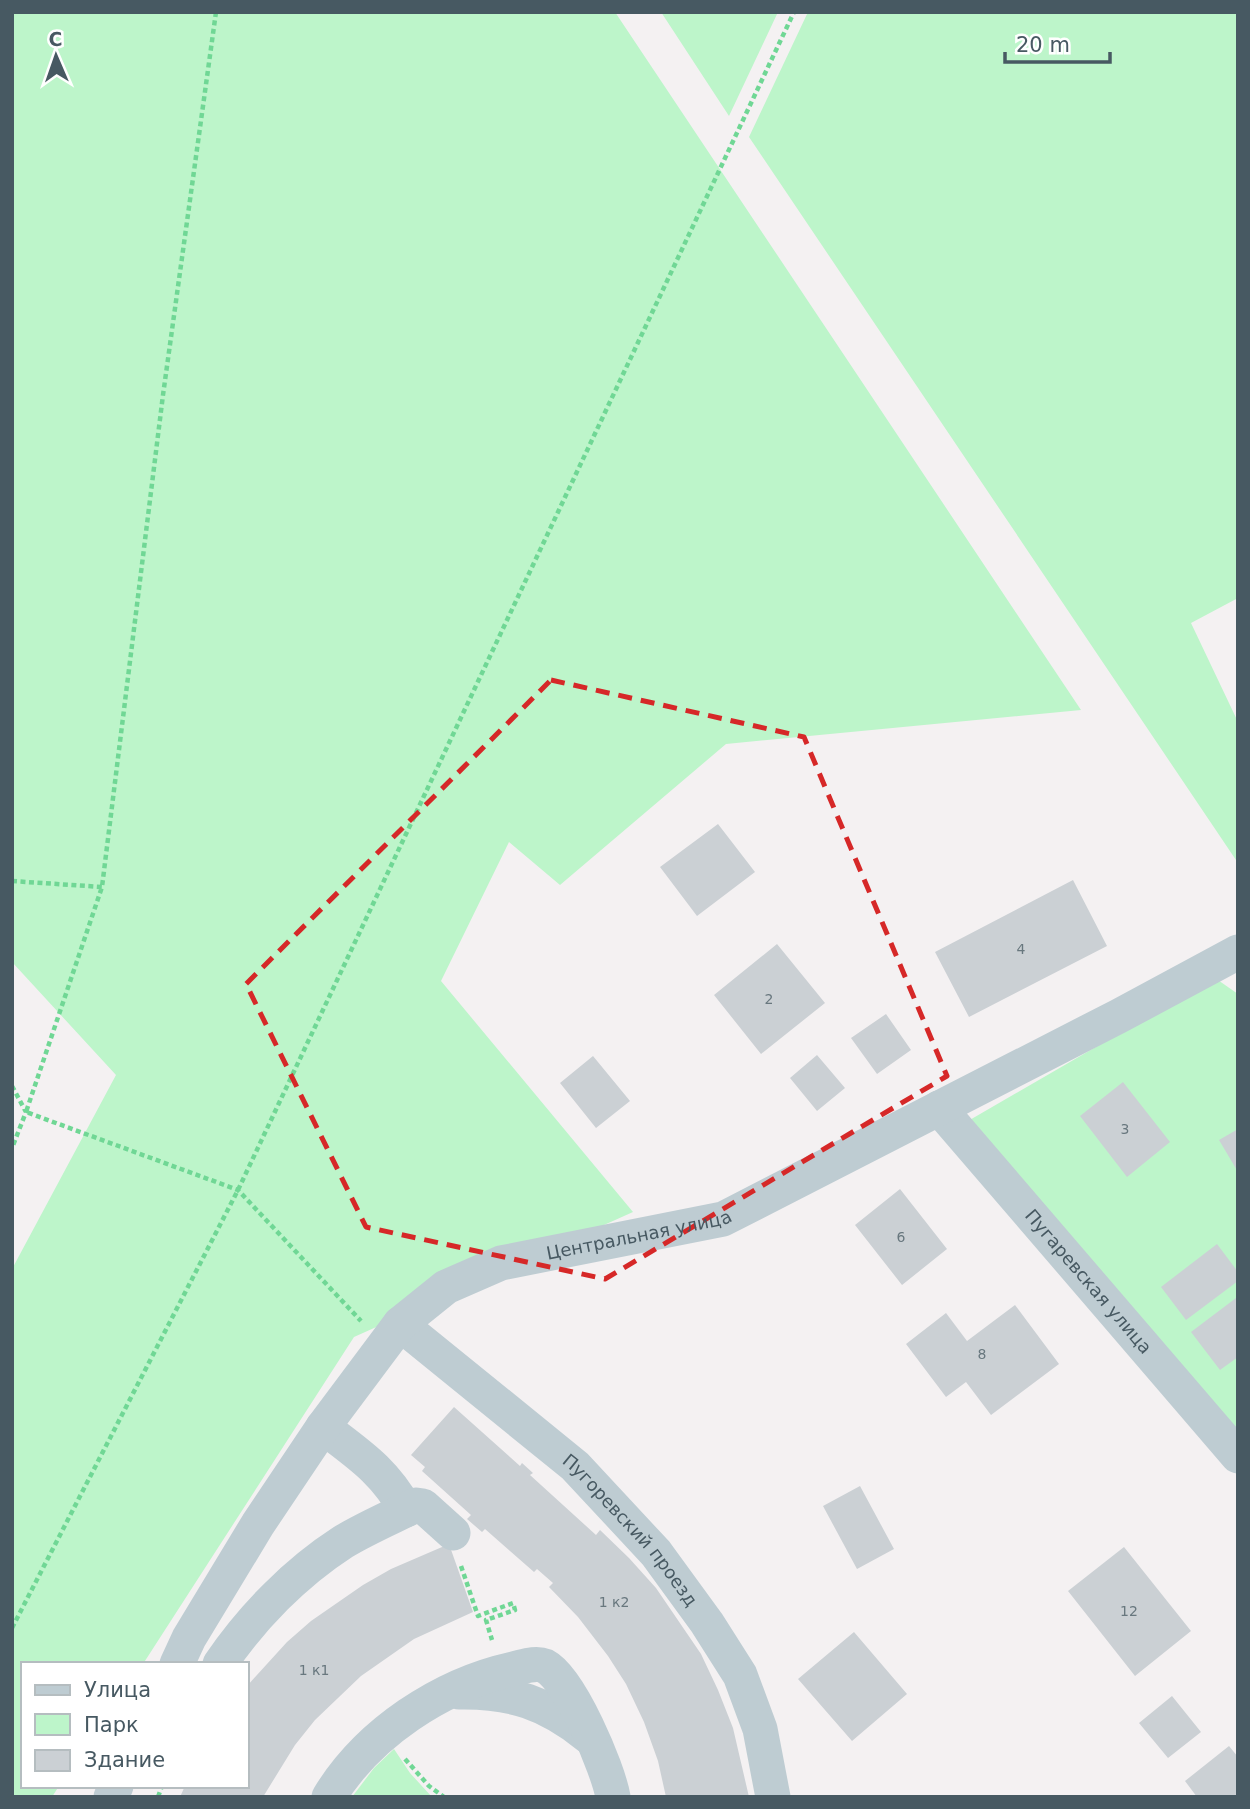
<svg xmlns="http://www.w3.org/2000/svg" width="1250" height="1809" viewBox="0 0 1250 1809" font-family="'DejaVu Sans',sans-serif">
	<style>
		.green { fill: #bdf5ca }
		.building { fill: #cbd0d4 }
		.lines { fill: none; stroke-linecap: round; stroke-linejoin: round }
		.path { stroke: #70d795; stroke-width: 4.5; stroke-dasharray: 5 3.5; stroke-linecap: butt }
		.minor { stroke: #beccd2; stroke-width: 35 }
		.marked { fill: none; stroke: #d62828; stroke-width: 5; stroke-dasharray: 14 9; stroke-linejoin: round }
		.labels { text-anchor: middle; stroke-width: 7; stroke-linejoin: round; paint-order: stroke }
		.number-label { font-size: 14px; fill: #68777e }
		.street-label { font-size: 18px; fill: #475962; stroke: #fff }
	</style>
	<rect width="100%" height="100%" fill="#f4f1f2"/>
	<path class="green" d="M12 12H615L1081 710 726 744 560 885 509 842 441 981 633 1212 354 1337 143 1664H23V1786H59L52 1797H12V1269L116 1075 12 962Z
		M661 12H778L729 116Z
		M808 12H1238V598L1191 623 1238 722V863L749 137Z
		M1215 978 1238 994V1450L968 1121Z
		M394 1749 410 1773 432 1797H352L374 1768Z"/>
	<path class="building" d="M718 824 755 872 697 916 660 867Z
		M1073 880 1107 946 969 1017 935 952Z
		M777 944 825 1003 761 1054 714 995Z
		M886 1014 911 1050 877 1074 851 1038Z
		M817 1055 845 1088 817 1111 790 1078Z
		M593 1056 630 1101 596 1128 560 1083Z
		M1123 1082 1170 1142 1127 1177 1080 1116Z
		M1238 1129V1172L1219 1140Z
		M900 1189 947 1249 902 1285 855 1225Z
		M1217 1244 1238 1272V1281L1186 1320 1161 1287Z
		M1236 1298 1238 1301V1357L1220 1370 1191 1332Z
		M1015 1305 1059 1364 991 1415 966 1382 946 1397 906 1344 946 1313 967 1341Z
		M454 1407 520 1466 522 1463 533 1473 530 1475 596 1535 600 1530 629 1558 656 1588 701 1654 718 1690 733 1728 749 1797H666L658 1761 644 1722 626 1684 608 1656 578 1617 549 1587 553 1583 537 1569 534 1572 485 1529 482 1532 467 1519 471 1515 422 1471 425 1467 411 1455Z
		M860 1486 894 1549 857 1569 823 1506Z
		M449 1544 473 1612 414 1639 361 1676 315 1720 295 1745 263 1797H180L185 1786H247V1686L287 1642 311 1621 363 1585 391 1569Z
		M1124 1547 1191 1631 1135 1676 1068 1591Z
		M854 1632 907 1694 852 1741 798 1679Z
		M1172 1696 1201 1732 1168 1758 1139 1723Z
		M1229 1746 1238 1757V1797H1197L1185 1781Z"/>
	<g class="lines">
		<path class="path" d="M216 12 163 395 102 887 26 1112 238 1190 361 1321
			M12 881 102 887
			M12 1086 26 1112 12 1148
			M461 1566 478 1616 513 1603 515 1610 486 1620 492 1640
			M12 1628 238 1190 794 12
			M405 1759 429 1786 444 1797
			M158 1797 162 1786"/>
		<g class="minor">
			<path id="s1" d="M939 1108 1238 1456"/>
			<path id="s2" d="M400 1324 575 1466 656 1553 707 1623 740 1675 760 1729 773 1797"/>
			<path d="M323 1427C358 1454 384 1470 406 1510"/>
			<path id="s3" d="M177 1664 189 1638 258 1524 323 1427 400 1324 446 1287 501 1263 723 1219 1119 1016 1238 952"/>
			<path d="M220 1664C252 1617 295 1573 343 1542 366 1528 392 1517 416 1505L423 1506 453 1533"/>
			<path d="M459 1692C511 1691 547 1703 588 1736"/>
			<path d="M111 1797 116 1786"/>
			<path d="M329 1797C368 1733 441 1685 513 1669 523 1667 535 1662 545 1666 570 1679 608 1768 613 1797"/>
		</g>
	</g>
	<path class="marked" d="M551 680 804 737 947 1076 605 1279 366 1227 246 984Z"/>
	<g class="labels">
		<g class="number-label">
			<text x="1021" y="954">4</text>
			<text x="769" y="1004">2</text>
			<text x="1125" y="1134">3</text>
			<text x="901" y="1242">6</text>
			<text x="982" y="1359">8</text>
			<text x="614" y="1607">1 к2</text>
			<text x="1129" y="1616">12</text>
			<text x="314" y="1675">1 к1</text>
		</g>
		<g class="street-label">
			<text dy="6" stroke="none"><textPath href="#s3" startOffset="667">Центральная улица</textPath></text>
			<text dy="6" stroke="none"><textPath href="#s1" startOffset="229">Пугаревская улица</textPath></text>
			<text dy="6" stroke="none"><textPath href="#s2" startOffset="310">Пугоревский проезд</textPath></text>
		</g>
	</g>
	<rect width="1250" height="1809" fill="none" stroke="#475962" stroke-width="28"/>
	<rect x="21" y="1662" width="228" height="126" fill="#ffffff" stroke="#b5bdc0" stroke-width="2"/>
	<rect x="35" y="1685" width="35" height="10" fill="#beccd2" stroke="#b5bdc0" stroke-width="2"/>
	<text x="84" y="1697" font-size="21" fill="#475962">Улица</text>
	<rect x="35" y="1714" width="35" height="21" fill="#bdf5ca" stroke="#b5bdc0" stroke-width="2"/>
	<text x="84" y="1732" font-size="21" fill="#475962">Парк</text>
	<rect x="35" y="1750" width="35" height="21" fill="#cbd0d4" stroke="#b5bdc0" stroke-width="2"/>
	<text x="84" y="1767" font-size="21" fill="#475962">Здание</text>
	<g transform="translate(56 56) rotate(358)" stroke="#ffffff" stroke-width="5" paint-order="stroke">
	<path d="M0-5L12 26L0 18L-12 26Z" fill="#475962"/>
	<text y="-10" font-size="19" font-weight="bold" text-anchor="middle" fill="#475962">С</text>
	</g>
	<path d="M1005 52v10h105v-10" fill="none" stroke="#475962" stroke-width="3.5"/>
	<text x="1016" y="52" font-size="21" fill="#475962" stroke="#ffffff" stroke-width="5" paint-order="stroke">20 m</text>
</svg>
